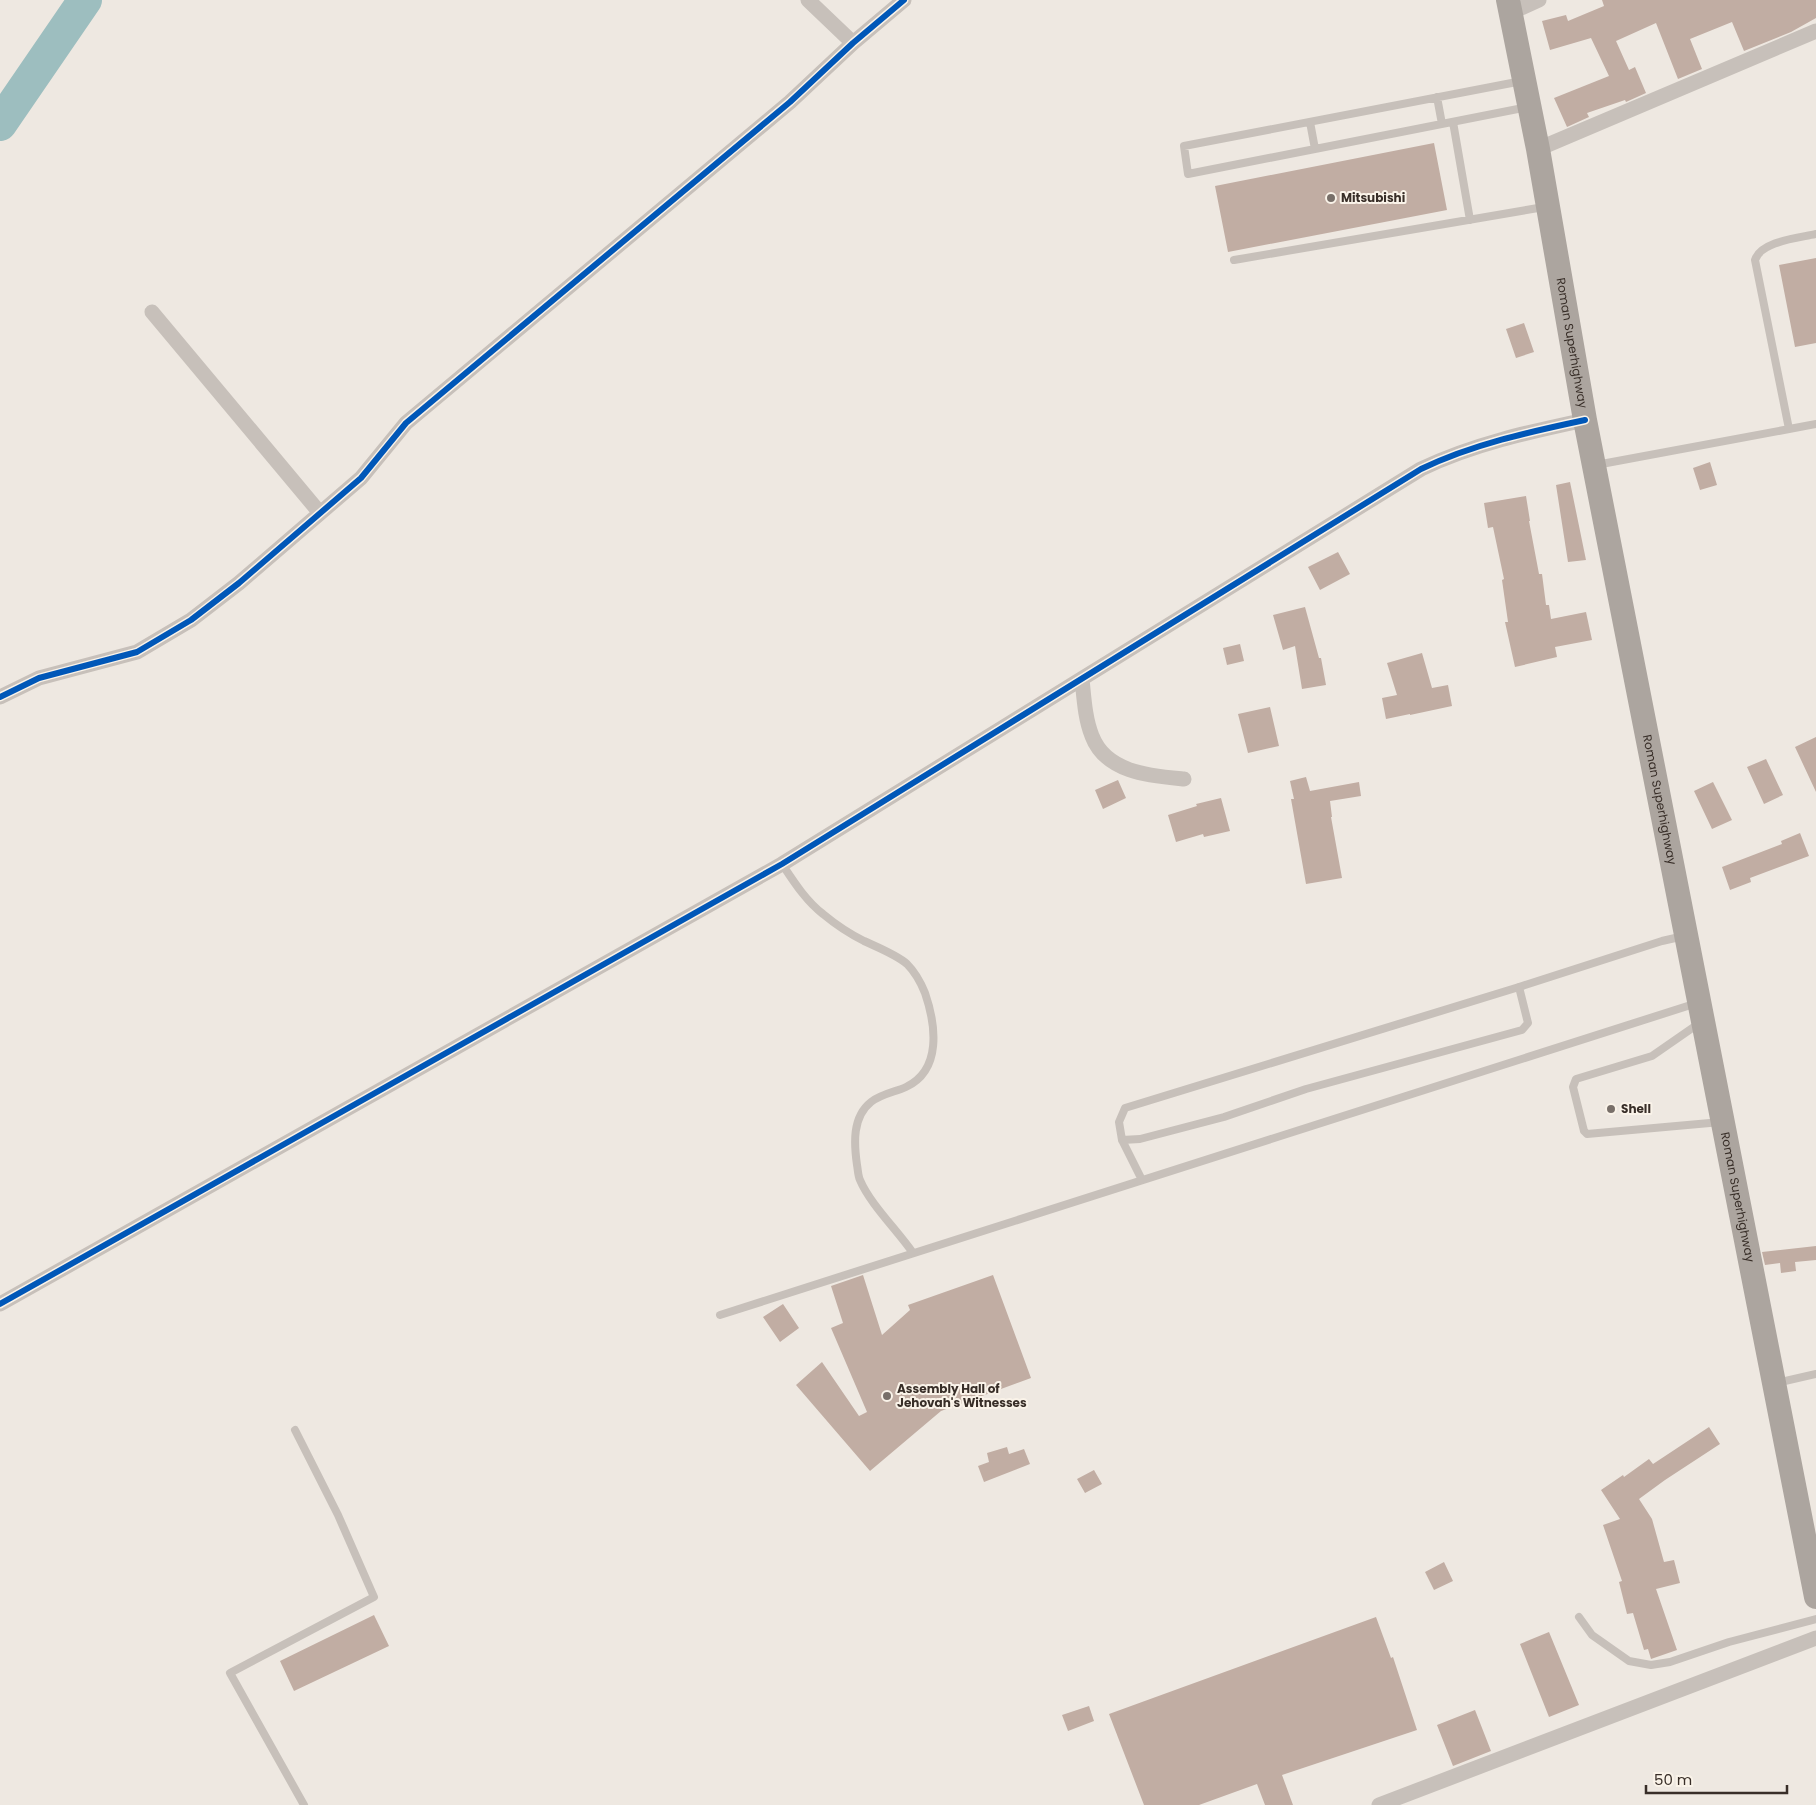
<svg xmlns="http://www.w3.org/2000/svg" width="1816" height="1805" viewBox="0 0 1816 1805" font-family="Poppins,sans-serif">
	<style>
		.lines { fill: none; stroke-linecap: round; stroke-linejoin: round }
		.river { stroke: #9dbebf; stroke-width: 34 }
		.building { fill: #c1ada3 }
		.lane { stroke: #c7c0ba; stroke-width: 8 }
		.street { stroke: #c7c0ba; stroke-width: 15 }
		.primary { stroke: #aca59f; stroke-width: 24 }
		.cycleway-casing { stroke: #faf3e9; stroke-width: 9 }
		.cycleway { stroke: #0057b8; stroke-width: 6 }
		.poi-dot { fill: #786f69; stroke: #faf3e9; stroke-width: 2 }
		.labels { text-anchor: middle; stroke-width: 4; stroke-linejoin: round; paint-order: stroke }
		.poi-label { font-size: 12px; font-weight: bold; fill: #382e28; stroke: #faf3e9; text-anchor: start }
		.street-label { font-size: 12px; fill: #382e28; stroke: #faf3e9 }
	</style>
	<rect width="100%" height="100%" fill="#eee8e1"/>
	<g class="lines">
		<path class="river" d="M0 124 85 0"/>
	</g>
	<path class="building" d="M1602 0H1816V18L1791 32 1744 51 1732 22 1690 39 1702 69 1678 79 1656 23 1616 41 1629 70 1635 67 1646 93 1626 102 1625 100 1587 113 1589 117 1567 127 1554 98 1609 76 1591 38 1550 50 1542 21 1566 15 1568 21 1604 6Z
		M1434 143 1447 210 1228 252 1215 186Z
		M1816 258V343L1795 347 1779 265Z
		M1524 323 1534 352 1516 358 1506 329Z
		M1710 462 1717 485 1700 490 1693 468Z
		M1570 482 1586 560 1568 562 1556 485Z
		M1526 496 1530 521H1529L1539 574H1542L1546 605H1549L1551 619 1586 612 1592 640 1555 647 1557 657 1515 667 1505 622H1508L1502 580 1504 579 1493 527 1488 528 1484 503Z
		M1338 552 1350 574 1320 590 1308 567Z
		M1305 607 1319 658H1321L1326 685 1302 689 1295 646 1283 650 1273 615Z
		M1240 644 1244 661 1227 665 1223 648Z
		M1422 653 1432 688 1448 685 1452 706 1410 715V714L1386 719 1382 698 1397 695 1387 663Z
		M1270 707 1279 746 1248 753 1238 714Z
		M1816 737V792L1795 747Z
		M1766 759 1783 795 1764 804 1747 767Z
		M1306 777 1310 791 1359 782 1361 796 1330 801 1332 817H1331L1342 878 1306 884 1291 799H1294L1290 781Z
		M1118 780 1126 798 1103 809 1095 790Z
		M1713 782 1732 820 1712 829 1694 791Z
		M1221 798 1230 831 1204 837 1203 834 1176 842 1168 815 1197 806 1196 804Z
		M1800 833 1809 856 1750 878 1751 882 1730 890 1722 867 1782 844 1781 841Z
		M1816 1246V1260L1795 1262 1796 1271 1781 1273 1780 1263 1765 1265 1762 1252Z
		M863 1275 882 1335 910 1310 908 1305 993 1275 1031 1378 941 1411 870 1471 796 1385 822 1362 859 1416 867 1412 831 1328 843 1323 831 1286Z
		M783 1304 799 1328 780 1342 763 1317Z
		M1709 1427 1720 1444 1665 1480 1639 1499 1652 1519 1664 1562 1674 1560 1680 1583 1656 1589 1677 1650 1651 1659 1648 1649 1644 1650 1633 1613 1627 1614 1619 1582 1622 1581 1603 1525 1620 1519 1601 1490 1623 1475 1624 1477 1649 1459 1653 1464Z
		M1007 1447 1009 1454 1024 1449 1030 1464 984 1482 978 1466 989 1462 987 1453Z
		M1094 1470 1102 1484 1085 1493 1077 1479Z
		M1444 1562 1453 1581 1434 1590 1425 1572Z
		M374 1615 389 1646 294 1691 280 1661Z
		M1376 1617 1391 1658 1393 1657 1417 1730 1282 1775 1293 1805H1265L1257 1784 1199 1805H1144L1109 1714Z
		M1549 1632 1579 1705 1549 1717 1520 1644Z
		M1089 1706 1094 1721 1068 1731 1062 1715Z
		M1475 1710 1491 1751 1453 1766 1437 1725Z"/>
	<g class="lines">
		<path class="lane" d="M1522 81 1184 146 1188 174 1528 107
			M1437 97 1442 124
			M1310 122 1315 149
			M1453 122 1470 220
			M1234 260 1544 207
			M1789 429 1755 260C1761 241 1799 238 1816 234
			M1596 465 1816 424
			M782 864C794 882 806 901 823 914 835 924 850 934 864 941 877 947 897 955 907 964 915 972 921 983 925 993 936 1025 942 1070 906 1087 895 1092 881 1094 871 1102 852 1117 854 1144 857 1165 858 1170 858 1176 860 1180 870 1204 898 1231 913 1253
			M1701 1022 1652 1056 1576 1079 1573 1087 1584 1131 1587 1134 1721 1122
			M1122 1140 1140 1139 1224 1117 1306 1089 1522 1030 1528 1023 1519 987
			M1142 1180 1122 1140 1119 1122 1125 1108 1519 987 1662 941 1684 936
			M720 1315 1697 1003
			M1776 1383 1816 1374
			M295 1430 338 1515 374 1597 230 1673 304 1805
			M1579 1617 1592 1635 1629 1661 1651 1665 1670 1662 1729 1642 1816 1619"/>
		<path class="street" d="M808 0 853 43
			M1510 13 1539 0
			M1538 149 1816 31
			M152 312 320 513
			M1082 679C1084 698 1085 719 1092 736 1106 773 1151 776 1184 779
			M0 697 39 678 137 652 191 620 239 583 361 478 406 423 790 102 853 43 904 0
			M0 1304 782 864 1421 469C1473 444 1529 432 1585 420
			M1379 1805 1816 1638"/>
		<path class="primary" id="s1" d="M1508 0 1538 149 1585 420 1816 1597"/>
		<defs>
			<path id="cycleway" d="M0 697 39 678 137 652 191 620 239 583 361 478 406 423 790 102 853 43 904 0
				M0 1304 782 864 1421 469C1473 444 1529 432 1585 420"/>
		</defs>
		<use href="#cycleway" class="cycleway-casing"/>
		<use href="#cycleway" class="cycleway"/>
	</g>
	<g class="poi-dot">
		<circle cx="1331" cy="198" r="5"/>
		<circle cx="1611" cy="1109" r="5"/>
		<circle cx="887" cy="1396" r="5"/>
	</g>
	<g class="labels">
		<g class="poi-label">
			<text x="1341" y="202">Mitsubishi</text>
			<text x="1621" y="1113">Shell</text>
			<text x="897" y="1393">Assembly Hall of<tspan x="897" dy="14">Jehovah's Witnesses</tspan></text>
		</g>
		<g class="street-label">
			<text dy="4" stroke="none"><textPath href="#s1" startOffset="349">Roman Superhighway</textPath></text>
			<text dy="4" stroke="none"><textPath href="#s1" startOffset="814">Roman Superhighway</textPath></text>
			<text dy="4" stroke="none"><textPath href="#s1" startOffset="1219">Roman Superhighway</textPath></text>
		</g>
	</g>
	<path d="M1646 1785v8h141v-8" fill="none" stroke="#382e28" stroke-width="2.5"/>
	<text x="1654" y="1785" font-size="15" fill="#382e28" stroke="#faf3e9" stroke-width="4" paint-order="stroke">50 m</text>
</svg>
